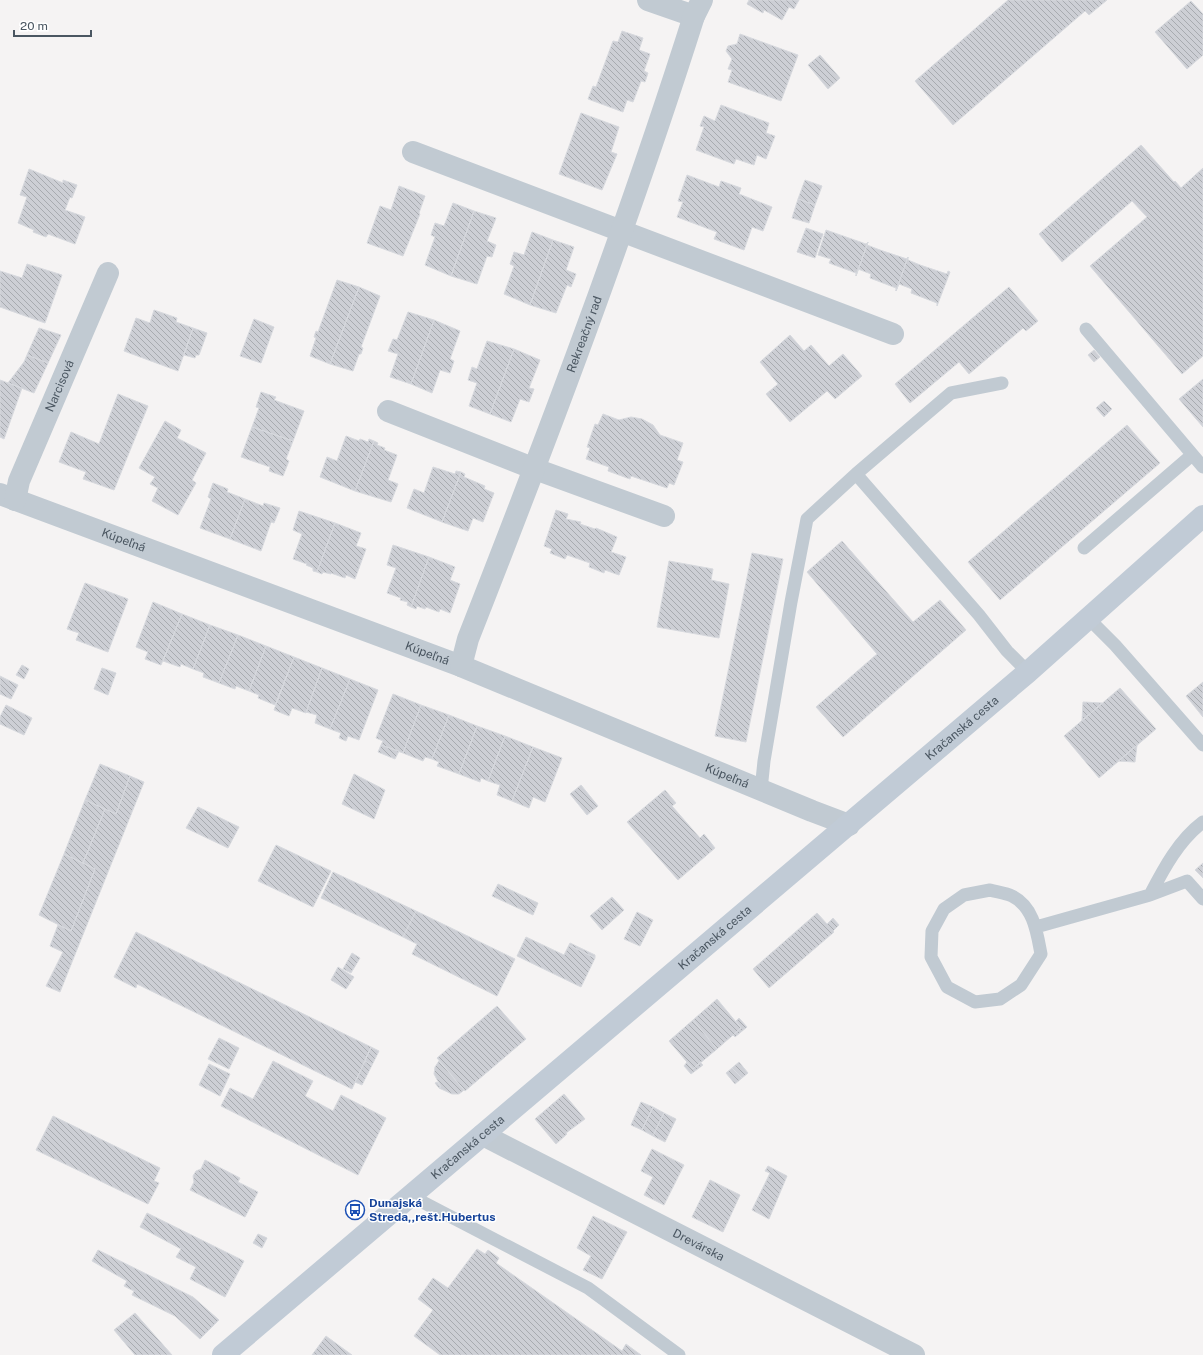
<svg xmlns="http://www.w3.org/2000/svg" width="1203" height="1355" viewBox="0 0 1203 1355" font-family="'Public Sans',sans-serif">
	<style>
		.building { fill: url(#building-back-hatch); stroke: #d7d9de }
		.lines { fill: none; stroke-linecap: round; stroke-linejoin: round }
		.lane { stroke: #c1cad2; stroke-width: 13 }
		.street { stroke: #c1cad2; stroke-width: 22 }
		.secondary { stroke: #c1cbd6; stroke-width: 22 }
		.labels { text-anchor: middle; stroke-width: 3; stroke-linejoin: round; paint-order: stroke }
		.street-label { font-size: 12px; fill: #4a5661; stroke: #fff }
		.transit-label { font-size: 12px; font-weight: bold; fill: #164399; stroke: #fff; text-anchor: start }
	</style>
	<defs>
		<pattern id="building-back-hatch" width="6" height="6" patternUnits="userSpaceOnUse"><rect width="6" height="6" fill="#cdcfd5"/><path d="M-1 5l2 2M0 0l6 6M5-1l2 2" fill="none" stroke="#a8abb0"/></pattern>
	</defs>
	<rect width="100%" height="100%" fill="#f5f3f3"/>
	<path class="building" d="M749 0H799L794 9 789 7 782 20 764 10 763 13 747 4Z
		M1008 0H1107L1089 15 1085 11 953 125 915 81Z
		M1191 1 1203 14V55L1187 69 1155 32Z
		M622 31 643 38 639 50 650 54 644 71 648 73 645 82 641 81 633 102 627 100 623 112 588 99 593 86 596 87 613 41 618 42Z
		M740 34 798 55 781 101 728 82 732 70 728 69 732 59 726 51 728 46 737 44Z
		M820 55 840 78 828 89 808 65Z
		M721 105 769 123 766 133 775 136 766 159 757 155 754 165 736 159 734 164 696 150 704 127 700 126 704 116 715 121Z
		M581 113 619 127 611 152 617 154 602 190 559 174Z
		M1141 145 1174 182 1175 181 1181 188 1203 168V356L1182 374 1090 266 1147 217 1132 201 1062 262 1039 234Z
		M29 169 63 183V180L77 185 72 198 70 197 65 210 85 217 75 244 48 234 46 237 33 232 34 230 18 223 27 197 20 195Z
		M687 175 719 187 721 181 741 188 739 194 772 207 763 231 752 227 744 250 714 239 717 232 677 217 683 202 678 201Z
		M805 180 822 186 815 205 798 199Z
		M399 186 425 196 419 213 420 214 403 256 367 243 380 206 391 210Z
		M798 199 815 205 809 223 792 218Z
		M453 203 474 211 451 276 425 265 435 237 431 235 435 223 444 226Z
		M474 211 496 218 487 241 496 245 492 257 487 256 477 284 451 276Z
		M806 228 823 234 815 258 797 252Z
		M826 230 866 244 868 242 856 276V273L829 263 831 259 818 255Z
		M532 232 553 240 530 305 504 294 514 266 510 264 514 252 524 255Z
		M553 240 574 247 566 270 576 274 571 287 567 285 556 313 530 305Z
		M868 242 867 245 880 250 907 259 908 257 896 291V288L870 278 871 274 858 269 856 276Z
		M908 257V260L920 265 947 274 948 271 950 272 937 306V303L911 293 912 289 899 284 896 291Z
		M27 264 62 275 45 323 0 307V271L22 278Z
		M337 280 359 287 330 364 310 356 316 338 314 337 316 331 318 332Z
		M359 287 380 296 361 347 363 348 361 354H359L353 371 330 364Z
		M1009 287 1038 321 1026 331 1023 328 969 374 959 362 910 403 895 384Z
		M154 310 177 318 176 322 193 328 178 371 124 351 136 318 150 323Z
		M408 312 434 320 411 384 390 377 398 354 388 351 393 339 397 340Z
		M254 319 274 327 261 363 240 356Z
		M434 320 460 331 450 359 454 361 450 373 440 370 432 393 411 384Z
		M39 328 61 335 48 363 27 355Z
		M193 328 207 333 199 355H196L195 358 184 355Z
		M790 335 804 351 811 345 829 366 843 354 862 376 835 399 827 391 790 422 766 394 778 384 760 362Z
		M487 341 514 349 490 414 469 406 477 383 468 380 472 367 477 369Z
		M514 349 540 360 529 388 534 389 529 402 520 399 511 422 490 414Z
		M1094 350 1100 357 1094 362 1088 355Z
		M27 355 48 363 34 393 8 383 24 362Z
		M1203 379V427L1179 399Z
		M0 380 22 388 4 439 0 437Z
		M261 392 276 397 274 400 304 411 293 441 252 427 259 408 256 407Z
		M118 394 148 406 114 490 83 479 86 472 59 462 71 432 99 444Z
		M1104 401 1112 409 1104 417 1096 408Z
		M603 414 619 420 631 417 642 419 653 425 660 435 683 443 677 460 683 462 674 485 669 483 667 488 631 476 630 479 608 471 609 467 586 459 590 448 587 447 595 424 598 425Z
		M165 421 181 430 177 438 206 453 192 480 196 483 178 515 152 501 158 488 150 484 155 477 139 468Z
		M1127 425 1160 463 1000 600 968 562Z
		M252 427 293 441 286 459 289 461 283 476 269 471 270 467 241 457Z
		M346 436 359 441 360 439 368 442 369 439 374 441 355 491 320 477 327 457 337 461Z
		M374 441 378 443 377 445 385 448 384 450 397 455 388 480 398 484 391 502 355 491Z
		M433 467 455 474 456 471 461 472 442 522 407 508 414 489 424 493Z
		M461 472 465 474 464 477 485 486 484 489 494 493 483 522 473 518 468 531 442 522Z
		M213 483 228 489 227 492 245 499 230 539 200 528 211 499 208 497Z
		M245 499 263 506 264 503 280 508 274 523 271 522 261 551 230 539Z
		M556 510 568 514 566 519 581 522 580 524 595 529 596 528 617 537 611 552 626 557 619 575 605 570 604 573 589 567 590 563 567 555 565 559 550 553 552 549 544 546Z
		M299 511 335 523 317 572 313 571V568L306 565 307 564 293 559 302 534 293 530Z
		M335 523 361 533 356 546 366 549 355 579 346 575 345 578 331 573V574L323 572 322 574 317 572Z
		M842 541 913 622 940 600 966 630 843 737 816 707 877 654 807 572Z
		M393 545 429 557 411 607 407 605 408 602 400 600 401 598 387 593 396 568 387 565Z
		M752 553 783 559 746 742 715 736Z
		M429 557 455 567 450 580 460 584 450 613 440 609 439 612 426 607 425 609 417 606 416 609 411 607Z
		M669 561 713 569 711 580 729 584 719 638 657 627Z
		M85 583 128 599 108 652 76 640 79 633 67 629Z
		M153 602 182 614 161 665 145 659 148 652 136 647Z
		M182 614 210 625 193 669 181 664 180 667 163 661Z
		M210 625 238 635 219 683 203 677 204 673 193 669Z
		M238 635 266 646 249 691 236 686 235 689 219 683Z
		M266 646 294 657 275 705 258 698 259 695 249 691Z
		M294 657 322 668 306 713 292 708 289 716 274 710Z
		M22 665 29 669 24 679 16 675Z
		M102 668 116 673 108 695 94 689Z
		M322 668 350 679 330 729 315 723 317 715 306 712Z
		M0 676 18 685 11 699 0 694Z
		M350 679 378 690 359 740 348 736 346 741 339 738 341 733 330 729Z
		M1203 682V717L1186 696Z
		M1120 688 1156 729 1099 778 1064 736Z
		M393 694 421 705 403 753 381 745 383 741 376 738Z
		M1083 702 1102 703 1082 721Z
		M6 705 32 718 24 735 0 724V717Z
		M421 705 449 715 432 759 425 757 423 761 403 753Z
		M449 715 477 726 459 774 437 766 439 762 432 759Z
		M477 726 505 736 488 781 481 778 480 782 459 774Z
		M505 736 533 747 512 801 497 795 500 785 488 781Z
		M381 745 399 751 395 759 378 752Z
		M1137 745 1135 762 1118 761Z
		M533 747 562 758 545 802 533 797 529 808 512 801Z
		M100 764 130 776 116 814 85 800Z
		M354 774 385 790 374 819 342 804Z
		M130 776 144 782 60 992 46 986 63 952 50 946 58 925 71 931 95 869 83 863 105 809 116 814Z
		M581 785 598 806 587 815 570 794Z
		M665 790 676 803 672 806 700 838 704 834 715 848 678 880 627 822Z
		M85 800 105 809 83 863 64 854Z
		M198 807 239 827 228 848 186 828Z
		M276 845 331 871 313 907 258 881Z
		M64 854 95 869 71 931 39 915Z
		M1203 863V878L1195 870Z
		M333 872 416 911 403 937 321 898Z
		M498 884 538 903 533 915 492 896Z
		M612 897 624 910 602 930 590 916Z
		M416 911 515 959 497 996 412 954 417 944 403 937Z
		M637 912 653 920 640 946 624 939Z
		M817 913 827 924 833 918 839 925 833 931 834 932 769 988 753 969Z
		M136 932 371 1047 352 1089 137 984 136 988 114 977Z
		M526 937 564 955 569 945 595 958 581 987 517 956Z
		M570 943 595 955V958L569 945Z
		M352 953 360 958 351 973 343 969Z
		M338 967 354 977 346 989 331 980Z
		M717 999 741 1028 717 1049 693 1020Z
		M497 1006 526 1039 465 1091 437 1058Z
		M739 1018 747 1027 735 1037 733 1035 741 1028 736 1021Z
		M693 1020 717 1049 693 1069 669 1041Z
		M219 1038 239 1048 229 1069 208 1059Z
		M371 1047 379 1051 372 1065 365 1061Z
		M273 1061 313 1081 305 1096 333 1111 341 1095 386 1118 358 1175 221 1106 230 1088 253 1099Z
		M365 1061 372 1065 362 1085 355 1082Z
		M439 1061 464 1090 459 1094H452L439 1088 441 1087 434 1074 435 1067Z
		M687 1062 693 1069 700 1062 703 1065 691 1074 684 1066Z
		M739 1062 748 1073 742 1078 732 1068Z
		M209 1064 230 1074 220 1096 199 1085Z
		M732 1068 742 1078 735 1084 726 1073Z
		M437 1082 441 1087 439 1088 435 1083Z
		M564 1094 585 1119 566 1133 567 1134 556 1144 535 1119Z
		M641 1102 653 1107 642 1130 631 1125Z
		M653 1107 664 1113 653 1136 642 1130Z
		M664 1113 676 1119 665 1142 653 1136Z
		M53 1116 160 1168 154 1181 159 1183 148 1204 36 1150Z
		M652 1149 684 1165 664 1205 644 1195 653 1177 641 1171Z
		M205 1160 240 1178 238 1182 258 1192 245 1217 190 1190 194 1182 193 1176 196 1171 201 1169Z
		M768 1166 787 1176 769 1219 752 1210 770 1173 765 1171Z
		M710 1180 740 1195 723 1232 692 1217Z
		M147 1213 244 1261 225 1297 190 1279 196 1267 176 1257 181 1249 140 1227Z
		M593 1216 627 1232 602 1279 583 1270 591 1256 577 1248Z
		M258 1234 267 1238 262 1248 253 1243Z
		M477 1249 485 1254 488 1250 499 1258 496 1263 622 1351 626 1344 641 1355H440L414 1336 433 1310 418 1299 433 1278 448 1288Z
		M98 1250 193 1297 219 1320 200 1339 175 1316 132 1295 134 1291 124 1286 127 1281 92 1261Z
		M135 1313 172 1355H135L114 1330Z
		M326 1336 352 1355H312Z"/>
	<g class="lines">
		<path class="lane" d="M1086 329 1203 467
			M1002 383 951 393 856 474 979 615 1007 651 1028 672
			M1084 548 1192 455
			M1088 618 1115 645 1203 745
			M761 790 764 761 791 602 807 519 856 474
			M990 890C997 892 1006 893 1012 896 1034 907 1037 933 1041 954L1021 985 1000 999 975 1002 947 987 931 957 932 931 944 909 964 895Z
			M1150 895 1187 881 1203 899
			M1036 927 1150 895C1164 868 1179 840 1203 822
			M411 1196 588 1288 679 1355"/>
		<g class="street">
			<path d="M648 0 694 16"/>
			<path d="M413 152 893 334"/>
			<path d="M388 411 535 469 664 516"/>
			<path id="s1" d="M0 494 461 666 812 811 849 825"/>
			<path id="s2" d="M15 500 19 481 108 273"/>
			<path id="s3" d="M461 666 468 639C549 433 627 227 694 16L702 0"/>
			<path id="s4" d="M483 1135 914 1355"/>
		</g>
		<path class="secondary" id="s5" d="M223 1355 1028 672 1203 516"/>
	</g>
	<defs>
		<symbol id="bus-ring" viewBox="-11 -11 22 22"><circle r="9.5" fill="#fff" stroke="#1a4fb4" stroke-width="1.5"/><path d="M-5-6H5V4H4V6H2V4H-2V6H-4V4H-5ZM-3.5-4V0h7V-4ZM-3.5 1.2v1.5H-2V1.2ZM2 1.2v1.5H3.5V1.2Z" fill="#1a4fb4"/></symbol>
	</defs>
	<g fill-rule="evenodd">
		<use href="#bus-ring" x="344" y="1199" width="22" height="22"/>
	</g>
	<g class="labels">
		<g class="street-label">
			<text dy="4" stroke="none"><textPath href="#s3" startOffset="354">Rekreačný rad</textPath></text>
			<text dy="4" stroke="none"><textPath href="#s2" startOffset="123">Narcisová</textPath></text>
			<text dy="4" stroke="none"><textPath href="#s1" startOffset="132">Kúpeľná</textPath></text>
			<text dy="4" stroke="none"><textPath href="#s1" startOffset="456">Kúpeľná</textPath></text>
			<text dy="4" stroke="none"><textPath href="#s5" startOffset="969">Kračanská cesta</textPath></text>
			<text dy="4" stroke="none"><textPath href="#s1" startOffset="780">Kúpeľná</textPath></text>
			<text dy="4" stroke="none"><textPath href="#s5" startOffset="645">Kračanská cesta</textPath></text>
			<text dy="4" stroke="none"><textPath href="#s5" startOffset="321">Kračanská cesta</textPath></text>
			<text dy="4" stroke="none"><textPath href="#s4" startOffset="242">Drevárska</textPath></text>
		</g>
		<g class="transit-label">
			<text x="369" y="1207">Dunajská<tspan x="369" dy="14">Streda,,rešt.Hubertus</tspan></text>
		</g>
	</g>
	<path d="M14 30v6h77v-6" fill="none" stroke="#4a5661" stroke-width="2"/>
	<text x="20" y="30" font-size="12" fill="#4a5661" stroke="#ffffff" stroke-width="3" paint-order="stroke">20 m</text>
</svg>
